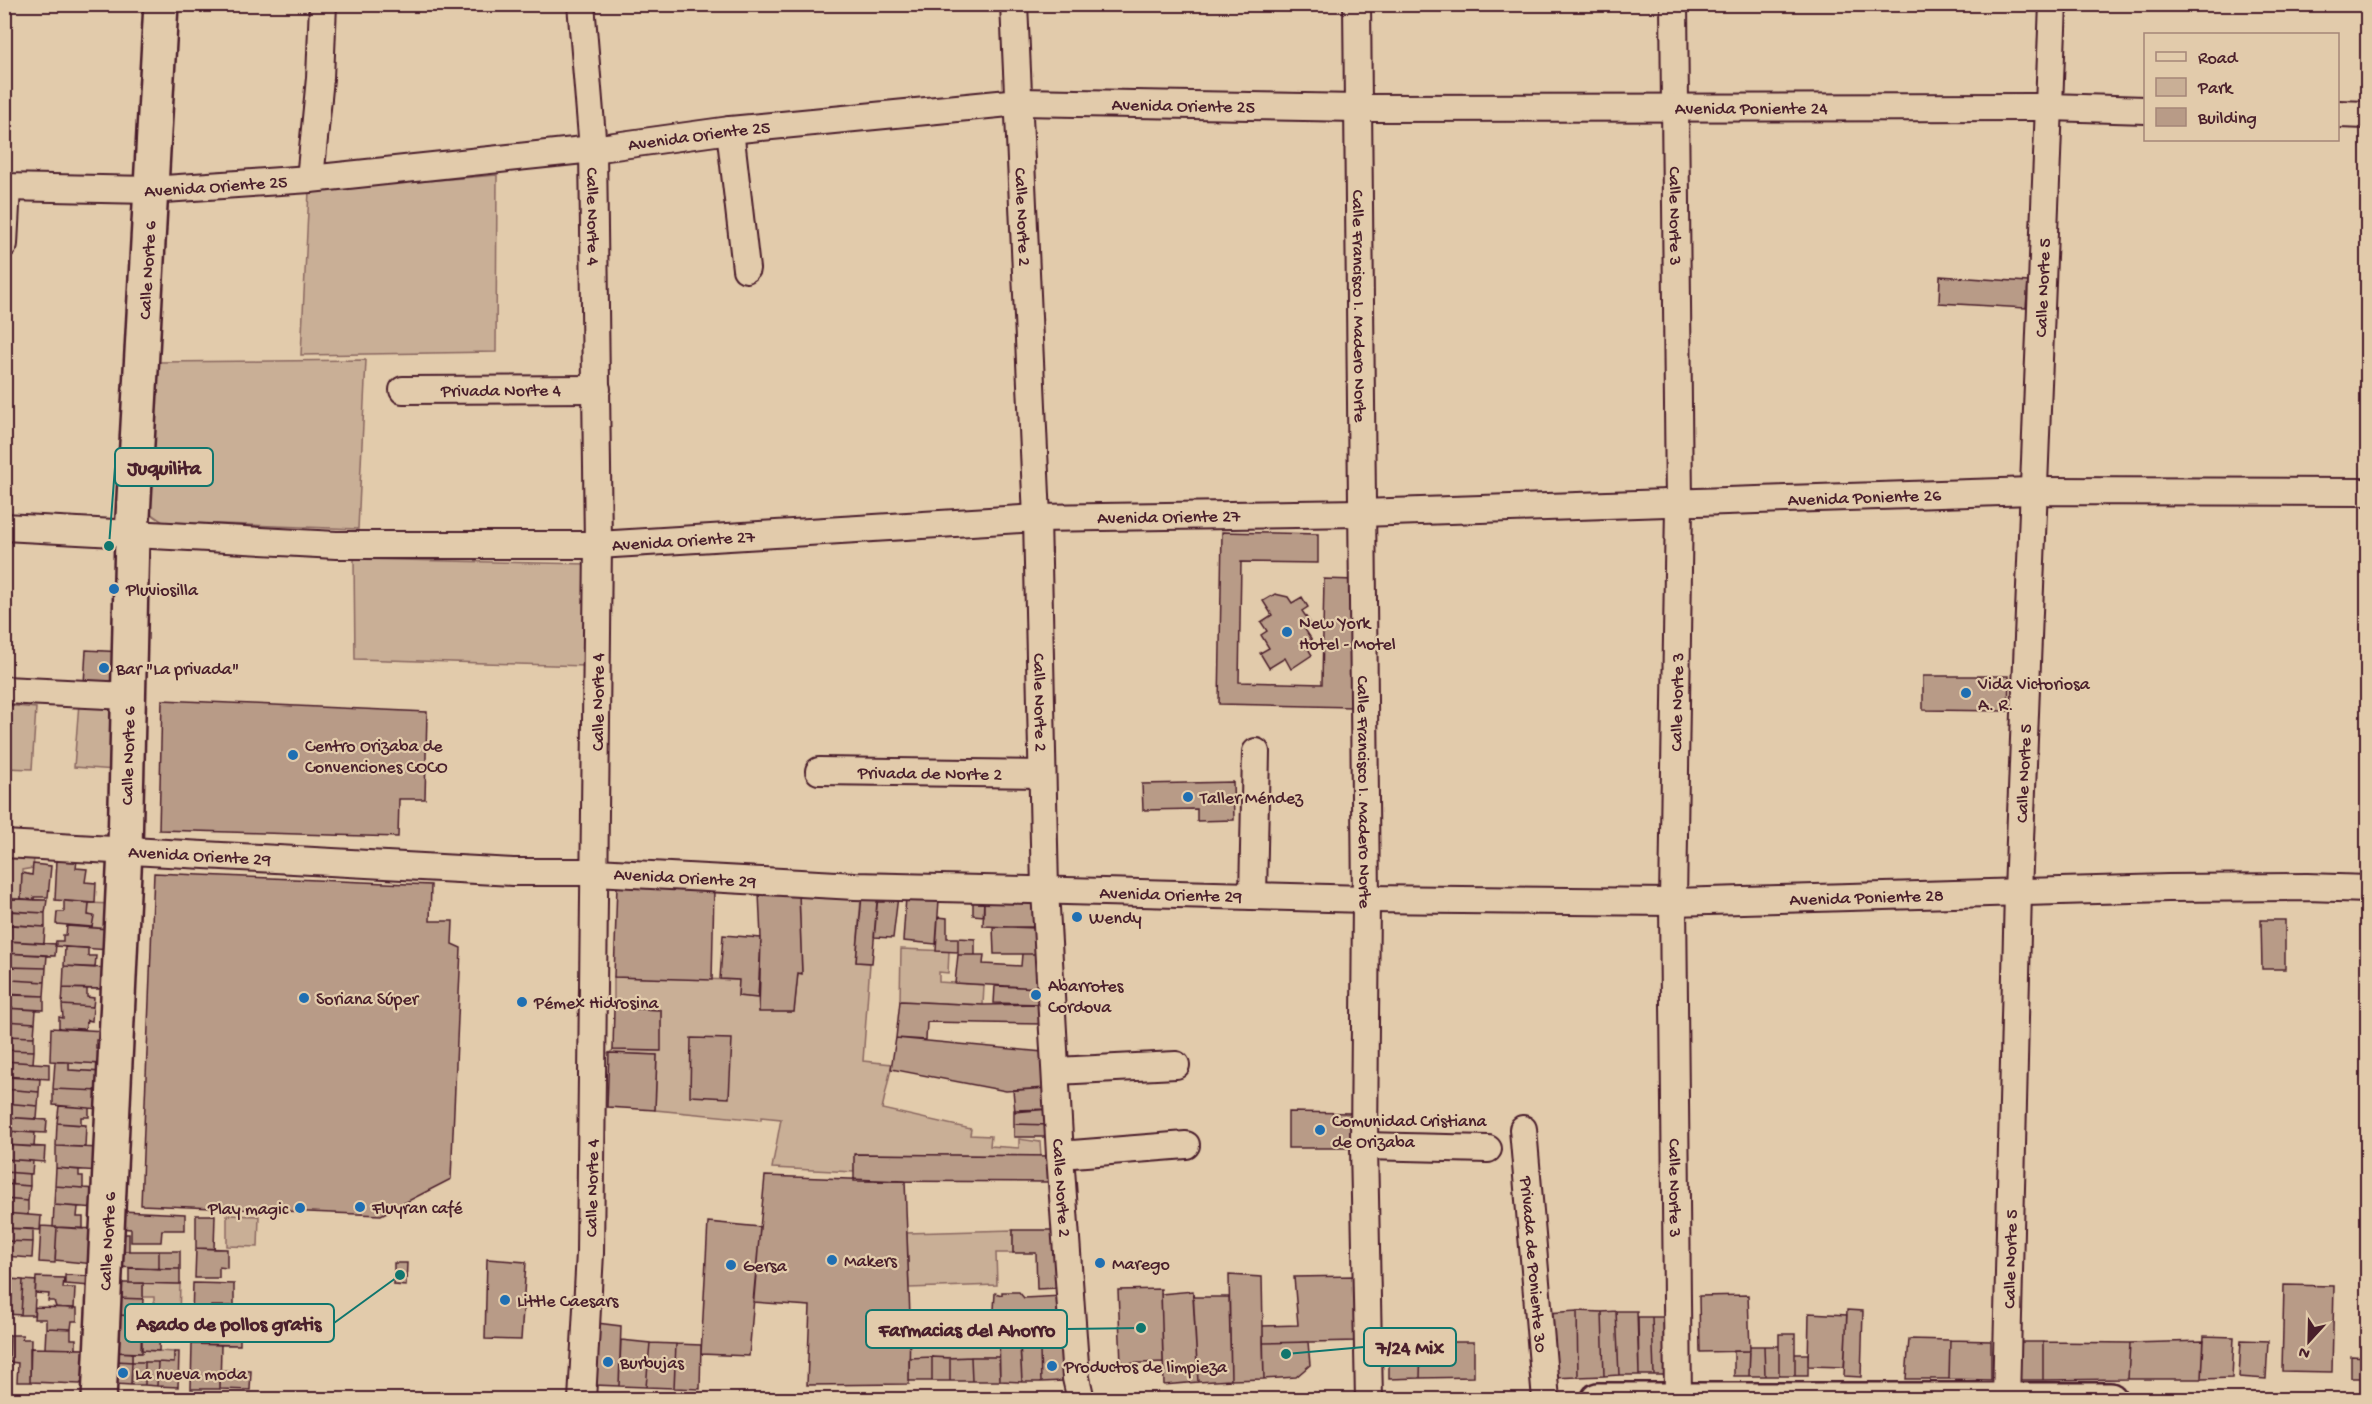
<svg xmlns="http://www.w3.org/2000/svg" width="2372" height="1404" viewBox="0 0 2372 1404" font-family="'Gochi Hand',sans-serif">
	<style>
		.green { fill: #c9af96; stroke: #8a6760; stroke-width: 1.5 }
		.building { fill: #b89b87; stroke: #4a1f2b; stroke-width: 1.5 }
		.lines { fill: none; stroke-linecap: round; stroke-linejoin: round }
		.street-casing { stroke: #4a1f2b; stroke-width: 30 }
		.secondary-casing { stroke: #4a1f2b; stroke-width: 38 }
		.street { stroke: #e2cbab; stroke-width: 26 }
		.secondary { stroke: #e2cbab; stroke-width: 33 }
		.poi-dot { fill: #1f6fb2; stroke: #e2cbab; stroke-width: 2 }
		.labels { text-anchor: middle; stroke-width: 4.5; stroke-linejoin: round; paint-order: stroke }
		.street-label { font-size: 18px; fill: #4a1f2b; stroke: #e2cbab }
		.poi-label { font-size: 18px; fill: #4a1f2b; stroke: #e2cbab; text-anchor: start }
		.leader { fill: none; stroke: #0f766e; stroke-width: 2 }
		.callout-dot { fill: #0f766e; stroke: #e2cbab; stroke-width: 2 }
		.callout { fill: #e2cbab; stroke: #0f766e; stroke-width: 2 }
		.callout-label { font-size: 20px; text-anchor: middle; font-weight: bold; fill: #4a1f2b }
	</style>
	<rect width="100%" height="100%" fill="#e2cbab"/>
	<filter id="ink" filterUnits="userSpaceOnUse"><feTurbulence type="fractalNoise" baseFrequency=".0167" numOctaves="2"/><feDisplacementMap in="SourceGraphic" scale="12" xChannelSelector="R" yChannelSelector="G"/><feConvolveMatrix kernelMatrix="1 2 1 2 8 2 1 2 1" color-interpolation-filters="sRGB"/></filter>
	<g filter="url(#ink)">
		<path class="green" d="M497 175 496 352 301 355 309 191Z
			M366 360 358 529 163 522 150 513 158 362Z
			M354 559 589 564 586 666 355 659Z
			M79 703 119 708 116 770 74 767Z
			M5 705 36 708 32 769 5 768Z
			M4 856 34 858 33 868 22 870 21 899 5 898Z
			M799 894 861 898 856 962 870 963 863 1061 892 1064 882 1109 971 1129 970 1135 991 1136 990 1146 1019 1148V1139L1040 1142 1041 1156 855 1154 854 1172 772 1168 781 1119 761 1117V1120L655 1110 657 1055 609 1053 613 1050 660 1051 661 1010 614 1008V977L739 980 738 996 758 998 759 1011 794 1012 798 973H802Z
			M89 903 111 904 108 929 92 927 93 916 88 915Z
			M901 949 949 951 948 973 939 972V982L984 985 983 1005 900 1001Z
			M69 1062 102 1064V1072L69 1070Z
			M227 1215 259 1216 258 1247 227 1246Z
			M1013 1230V1253H996L997 1285 909 1288 907 1233Z
			M143 1283 180 1284 179 1317 154 1316V1297H143Z
			M999 1315V1357L909 1358 910 1317Z
			M141 1350 174 1352V1363L132 1362V1353H141Z"/>
		<path class="building" d="M1940 276 2028 282 2026 308 1939 303Z
			M1222 532 1318 534V563L1241 562 1239 682 1322 684 1324 579 1355 580 1353 707 1219 704Z
			M1275 594 1288 597 1292 603 1302 597 1308 607 1302 611 1311 624 1304 628 1312 640 1305 644 1312 655 1291 669 1285 658 1269 668 1260 653 1269 648 1261 635 1267 631 1261 622 1272 615 1263 601Z
			M86 650 123 652 122 686 84 684Z
			M1923 676H2009L2008 711 1923 710Z
			M162 700 427 712 425 799H399L398 837 159 830Z
			M1233 782 1234 820 1197 821V809L1143 810 1142 784Z
			M57 859 77 860 76 868 87 869 85 882 96 883 95 903 55 900Z
			M33 864 51 866 48 897H34V900L21 899 22 873 32 875Z
			M154 873 431 885 430 921H453L452 944 461 948 451 1179 381 1215 141 1205Z
			M617 885 714 888 712 980 614 977Z
			M759 893 799 894 802 974 798 973 794 1012H759L761 938Z
			M862 895H878L872 963 856 962Z
			M884 896H898L893 938 874 937 877 902H884Z
			M906 897 939 900 936 944 903 941Z
			M984 897 1036 899 1035 928 983 926Z
			M11 899 47 900 45 913 11 911Z
			M973 900 984 901V916L973 915Z
			M64 901 89 903 88 915 94 916 92 927 56 924 57 912H64Z
			M4 911 45 913V927L4 924Z
			M938 917 947 918V938H958V952L936 951Z
			M2261 920H2285V969H2262Z
			M10 925 45 927 44 943 9 941Z
			M67 926 108 929 109 950 55 946 56 941H63V935H66Z
			M993 927H1039V954H994Z
			M723 935 761 938 758 998 738 996 739 980 720 979Z
			M958 938 975 939V955H958Z
			M4 941 56 944 55 956 4 953Z
			M65 947 88 948V956H96L95 968 64 966Z
			M4 953 47 955 46 968 4 967Z
			M1022 954H1039L1041 988 955 983 958 955H984L983 964 1021 966Z
			M64 966 108 968 107 989 63 988Z
			M11 967 46 968 45 982 11 980Z
			M11 980 45 982 44 996 10 995Z
			M995 986 1041 988 1042 1004 994 1003Z
			M63 988 87 989V997L94 998 93 1007 62 1005Z
			M4 994 44 996V1010L4 1008Z
			M900 1001 983 1005 1042 1004 1043 1024 927 1022 926 1040 896 1038Z
			M62 1005 93 1007 92 1021 87 1020 85 1029 59 1028V1017L63 1018Z
			M4 1008 36 1010 35 1023 4 1021Z
			M614 1008 661 1010V1051L613 1050Z
			M4 1021 35 1023 34 1037 4 1036Z
			M51 1028 105 1031 104 1040H96V1049H103L102 1064 50 1061Z
			M4 1036 34 1037V1051L4 1050Z
			M691 1038 732 1039 729 1098 690 1096Z
			M896 1038 1043 1052 1047 1088 1006 1091 891 1069Z
			M4 1050 34 1051 33 1063 4 1061Z
			M609 1053 657 1055 655 1110 607 1107Z
			M4 1061 49 1064V1079L4 1076Z
			M55 1062H69V1070L102 1072 101 1091 53 1089Z
			M5 1077 40 1079 39 1092 4 1089Z
			M1047 1088 1049 1109 1015 1112 1013 1090Z
			M4 1089 39 1092 38 1106 4 1103Z
			M53 1089 101 1091 100 1109 53 1105Z
			M4 1103 38 1106 37 1119 4 1117Z
			M59 1106 89 1108V1117H81V1125L57 1123Z
			M1049 1109 1050 1125 1014 1124V1110Z
			M1288 1112 1351 1113V1148H1288Z
			M4 1117 47 1120 46 1133 4 1131Z
			M57 1123 86 1125 85 1147 56 1146Z
			M1014 1124 1050 1125 1049 1137H1014Z
			M4 1131 35 1133 34 1147 4 1145Z
			M4 1145 45 1147 44 1162 4 1159Z
			M56 1146 100 1148 99 1171 56 1168Z
			M854 1154 1053 1156V1182L854 1181Z
			M4 1159 33 1161 32 1174 4 1172Z
			M56 1168 79 1170V1176H83V1188L55 1186Z
			M4 1172 30 1174V1186L4 1184Z
			M765 1176 905 1181 910 1317 909 1384 807 1385 810 1306 753 1302Z
			M4 1184 30 1186 28 1201 4 1199Z
			M55 1186 97 1189V1208L54 1205Z
			M4 1199 28 1201V1215L4 1213Z
			M54 1205 78 1207 77 1217H83V1229L53 1227Z
			M121 1211 185 1214V1230H162L161 1242H131V1229L119 1228Z
			M4 1213 41 1216 40 1230 4 1228Z
			M196 1215H215L214 1249 196 1248Z
			M708 1222 760 1227 749 1356 701 1354Z
			M41 1226 57 1227 55 1263 39 1262Z
			M57 1227 97 1229 94 1264 55 1260Z
			M4 1228 33 1229V1242L4 1241Z
			M1013 1230H1056L1058 1288 1037 1289 1036 1253H1013Z
			M120 1234H129V1251H119Z
			M4 1241 33 1242 32 1258 4 1256Z
			M196 1248 227 1249V1268L219 1267V1278H195Z
			M119 1251H159V1269L119 1267Z
			M159 1251H180V1269H159Z
			M487 1259 526 1262 521 1340 485 1339Z
			M394 1263H407L406 1286 394 1285Z
			M129 1268 180 1269V1284L129 1283Z
			M65 1275 92 1276 91 1286 65 1284Z
			M1229 1275 1262 1277 1264 1379 1231 1380Z
			M1356 1276 1358 1341 1263 1343V1326L1298 1325 1294 1277Z
			M36 1277 64 1278 63 1288H75L74 1309 56 1307 54 1301H48L49 1294 35 1293Z
			M4 1279H9L6 1326H4Z
			M9 1279 23 1280 21 1315 7 1314Z
			M23 1280 36 1281 34 1315H21Z
			M118 1283H143V1299L117 1298Z
			M193 1283 234 1284V1306H211V1318L192 1317Z
			M2284 1285 2334 1286 2332 1372 2282 1371Z
			M1161 1289 1163 1362 1121 1364 1118 1290Z
			M1193 1291 1198 1382 1164 1385 1161 1294Z
			M1002 1292H1019L1024 1298 1062 1296 1063 1319 1026 1321 1025 1312 1003 1313 1004 1311 994 1310 995 1293 1002 1295Z
			M1748 1295 1750 1351 1700 1352 1699 1296Z
			M1193 1297H1229L1231 1380 1198 1382Z
			M117 1298 143 1299 142 1316 116 1315Z
			M35 1307 77 1308V1321H72L71 1329 46 1328V1319H34Z
			M1847 1310 1863 1311 1861 1377 1844 1376Z
			M1577 1311 1602 1312 1604 1376 1578 1377Z
			M1577 1311 1578 1377 1552 1378 1546 1313Z
			M1616 1311 1619 1375 1604 1376 1602 1312Z
			M1616 1311H1637L1639 1375H1619Z
			M1809 1313 1847 1315 1844 1367 1808 1366Z
			M116 1315 142 1316V1353L115 1352Z
			M142 1316H160L159 1351 141 1350Z
			M192 1317 240 1318V1345L192 1344Z
			M1638 1317H1652L1654 1375H1639Z
			M1652 1317H1669L1670 1375H1654Z
			M1063 1319V1381L1041 1382 1039 1320Z
			M1039 1320 1041 1382H1022L1019 1321Z
			M597 1323 621 1326 619 1386 594 1385Z
			M46 1328 71 1329V1339H76V1349L45 1348Z
			M1019 1328 1022 1382 1000 1381 999 1329Z
			M4 1334 10 1335 9 1362H4Z
			M1779 1334H1795V1376H1779Z
			M10 1335H23L22 1339H31L30 1382H17L18 1363 9 1362Z
			M2204 1336 2234 1337 2232 1378 2202 1379Z
			M1909 1339 1950 1340 1949 1379H1906Z
			M621 1340 650 1343 646 1387 619 1386Z
			M1950 1340 1991 1341V1380L1949 1379Z
			M2241 1340 2268 1341 2266 1379 2239 1377Z
			M2204 1341 2202 1379H2128L2130 1343Z
			M1308 1342 1310 1365 1296 1377 1264 1379 1263 1343Z
			M1389 1342H1421L1420 1378 1389 1379Z
			M1421 1342H1474V1377L1420 1378Z
			M2019 1342H2043V1380H2019Z
			M2043 1342 2130 1343 2128 1379 2043 1380Z
			M650 1343 676 1344 674 1388 646 1387Z
			M192 1344 221 1345 220 1389H191Z
			M676 1344 701 1345 700 1389 674 1388Z
			M1750 1346H1764L1765 1376H1749Z
			M1764 1346H1779V1376H1765Z
			M30 1348 87 1349V1377L80 1384 30 1382Z
			M1734 1351H1750L1749 1376H1734Z
			M115 1352 132 1353V1362L116 1361Z
			M174 1352H179L178 1387 157 1386 158 1362 174 1363Z
			M1795 1354H1808V1376H1795Z
			M2351 1356 2368 1357V1378H2351Z
			M932 1357V1381H909V1358Z
			M932 1357 950 1358V1381H932Z
			M971 1357 972 1381H950V1358Z
			M971 1357H999L1000 1381H972Z
			M116 1361 132 1362 131 1385 115 1384Z
			M132 1362H145V1385H131Z
			M145 1362H158L157 1386 145 1385Z
			M220 1370 251 1371 250 1390 220 1389Z"/>
		<g class="lines">
			<defs>
				<g id="street">
					<path id="s1" d="M581 4 593 149 598 545 590 1253 582 1400"/>
					<path id="s2" d="M1014 4 1037 518 1045 890 1060 1155 1076 1378 1081 1400"/>
					<path id="s3" d="M1357 4 1366 899 1364 1146 1369 1400"/>
					<path id="s4" d="M1674 4 1679 504 1673 902 1678 1400"/>
					<path d="M2338 114 2368 115"/>
					<path d="M730 130 746 269"/>
					<path d="M310 179 320 78 323 4"/>
					<path id="s5" d="M4 187 150 190 310 179 593 149 730 130 1019 102 1358 108 2050 107 2146 110"/>
					<path d="M4 244 7 187"/>
					<path id="s6" d="M403 390 597 389"/>
					<path id="s7" d="M4 527 336 545H598L1037 518 1361 513 2032 491 2368 492"/>
					<path d="M4 690 128 696"/>
					<path id="s8" d="M819 771 1041 774"/>
					<path id="s9" d="M4 844 513 872H596L855 886 1030 890 1366 899 1673 902 2168 888 2307 887 2368 889"/>
					<path d="M1253 896 1256 752"/>
					<path d="M1056 1071 1176 1065"/>
					<path id="s10" d="M1523 1129 1546 1400"/>
					<path d="M1364 1146 1488 1149"/>
					<path d="M1060 1155 1186 1145"/>
					<path id="s11" d="M2006 1400 2018 891 2053 4"/>
				</g>
				<g id="secondary">
					<path id="s12" d="M99 1400 125 850 132 535 161 4"/>
					<path d="M1598 1400H2110"/>
				</g>
			</defs>
			<use href="#street" class="street-casing"/>
			<use href="#secondary" class="secondary-casing"/>
			<use href="#street" class="street"/>
			<use href="#secondary" class="secondary"/>
		</g>
	</g>
	<g class="poi-dot">
		<circle cx="114" cy="589" r="6"/>
		<circle cx="1287" cy="632" r="6"/>
		<circle cx="104" cy="668" r="6"/>
		<circle cx="1966" cy="693" r="6"/>
		<circle cx="293" cy="755" r="6"/>
		<circle cx="1188" cy="797" r="6"/>
		<circle cx="1077" cy="917" r="6"/>
		<circle cx="1036" cy="995" r="6"/>
		<circle cx="304" cy="998" r="6"/>
		<circle cx="522" cy="1002" r="6"/>
		<circle cx="1320" cy="1130" r="6"/>
		<circle cx="360" cy="1207" r="6"/>
		<circle cx="300" cy="1208" r="6"/>
		<circle cx="832" cy="1260" r="6"/>
		<circle cx="1100" cy="1263" r="6"/>
		<circle cx="731" cy="1265" r="6"/>
		<circle cx="505" cy="1300" r="6"/>
		<circle cx="608" cy="1362" r="6"/>
		<circle cx="1052" cy="1366" r="6"/>
		<circle cx="123" cy="1373" r="6"/>
	</g>
	<g class="labels">
		<g class="street-label">
			<text dy="6" stroke="none"><textPath href="#s5" startOffset="1184">Avenida Oriente 25</textPath></text>
			<text dy="6" stroke="none"><textPath href="#s5" startOffset="1752">Avenida Poniente 24</textPath></text>
			<text dy="6" stroke="none"><textPath href="#s5" startOffset="698">Avenida Oriente 25</textPath></text>
			<text dy="6" stroke="none"><textPath href="#s5" startOffset="212">Avenida Oriente 25</textPath></text>
			<text dy="6" stroke="none"><textPath href="#s1" startOffset="213">Calle Norte 4</textPath></text>
			<text dy="6" stroke="none"><textPath href="#s4" startOffset="212">Calle Norte 3</textPath></text>
			<text dy="6" stroke="none"><textPath href="#s2" startOffset="213">Calle Norte 2</textPath></text>
			<text dy="6" stroke="none"><textPath href="#s12" startOffset="1131">Calle Norte 6</textPath></text>
			<text dy="6" stroke="none"><textPath href="#s11" startOffset="1113">Calle Norte 5</textPath></text>
			<text dy="6" stroke="none"><textPath href="#s3" startOffset="302">Calle Francisco I. Madero Norte</textPath></text>
			<text dy="6" stroke="none"><textPath href="#s6" startOffset="98">Privada Norte 4</textPath></text>
			<text dy="6" stroke="none"><textPath href="#s7" startOffset="1862">Avenida Poniente 26</textPath></text>
			<text dy="6" stroke="none"><textPath href="#s7" startOffset="1166">Avenida Oriente 27</textPath></text>
			<text dy="6" stroke="none"><textPath href="#s7" startOffset="680">Avenida Oriente 27</textPath></text>
			<text transform="translate(597 702) rotate(-90)" y="6">Calle Norte 4</text>
			<text transform="translate(1676 702) rotate(-89)" y="6">Calle Norte 3</text>
			<text dy="6" stroke="none"><textPath href="#s2" startOffset="699">Calle Norte 2</textPath></text>
			<text dy="6" stroke="none"><textPath href="#s12" startOffset="645">Calle Norte 6</textPath></text>
			<text dy="6" stroke="none"><textPath href="#s8" startOffset="111">Privada de Norte 2</textPath></text>
			<text dy="6" stroke="none"><textPath href="#s11" startOffset="627">Calle Norte 5</textPath></text>
			<text dy="6" stroke="none"><textPath href="#s3" startOffset="788">Calle Francisco I. Madero Norte</textPath></text>
			<text dy="6" stroke="none"><textPath href="#s9" startOffset="196">Avenida Oriente 29</textPath></text>
			<text dy="6" stroke="none"><textPath href="#s9" startOffset="682">Avenida Oriente 29</textPath></text>
			<text dy="6" stroke="none"><textPath href="#s9" startOffset="1168">Avenida Oriente 29</textPath></text>
			<text dy="6" stroke="none"><textPath href="#s9" startOffset="1864">Avenida Poniente 28</textPath></text>
			<text transform="translate(591 1188) rotate(-89)" y="6">Calle Norte 4</text>
			<text dy="6" stroke="none"><textPath href="#s2" startOffset="1185">Calle Norte 2</textPath></text>
			<text dy="6" stroke="none"><textPath href="#s4" startOffset="1184">Calle Norte 3</textPath></text>
			<text dy="6" stroke="none"><textPath href="#s12" startOffset="159">Calle Norte 6</textPath></text>
			<text dy="6" stroke="none"><textPath href="#s11" startOffset="141">Calle Norte 5</textPath></text>
			<text dy="6" stroke="none"><textPath href="#s10" startOffset="136">Privada de Poniente 30</textPath></text>
		</g>
		<g class="poi-label">
			<text x="126" y="595">Pluviosilla</text>
			<text x="1299" y="628">New York<tspan x="1299" dy="21">Hotel - Motel</tspan></text>
			<text x="116" y="674">Bar "La privada"</text>
			<text x="1978" y="689">Vida Victoriosa<tspan x="1978" dy="21">A. R.</tspan></text>
			<text x="305" y="751">Centro Orizaba de<tspan x="305" dy="21">Convenciones COCO</tspan></text>
			<text x="1200" y="803">Taller Méndez</text>
			<text x="1089" y="923">Wendy</text>
			<text x="1048" y="991">Abarrotes<tspan x="1048" dy="21">Cordova</tspan></text>
			<text x="316" y="1004">Soriana Súper</text>
			<text x="534" y="1008">Pémex Hidrosina</text>
			<text x="1332" y="1126">Comunidad Cristiana<tspan x="1332" dy="21">de Orizaba</tspan></text>
			<text x="372" y="1213">Fluyran café</text>
			<text x="288" y="1214" text-anchor="end">Play magic</text>
			<text x="844" y="1266">Makers</text>
			<text x="1112" y="1269">Marego</text>
			<text x="743" y="1271">Gersa</text>
			<text x="517" y="1306">Little Caesars</text>
			<text x="620" y="1368">Burbujas</text>
			<text x="1064" y="1372">Productos de limpieza</text>
			<text x="135" y="1379">La nueva moda</text>
		</g>
	</g>
	<path class="leader" d="M109 546L115 467M400 1275L334 1323M1141 1328L1067 1329M1286 1354L1364 1347"/>
	<g class="callout-dot">
		<circle cx="109" cy="546" r="6"/>
		<circle cx="400" cy="1275" r="6"/>
		<circle cx="1141" cy="1328" r="6"/>
		<circle cx="1286" cy="1354" r="6"/>
	</g>
	<g class="callout">
		<rect x="115" y="448" width="98" height="38" rx="6"/>
		<rect x="125" y="1304" width="209" height="38" rx="6"/>
		<rect x="866" y="1310" width="201" height="38" rx="6"/>
		<rect x="1364" y="1328" width="92" height="38" rx="6"/>
	</g>
	<g class="callout-label">
		<text x="164" y="474">Juquilita</text>
		<text x="229" y="1330">Asado de pollos gratis</text>
		<text x="967" y="1336">Farmacias del Ahorro</text>
		<text x="1410" y="1354">7/24 Mix</text>
	</g>
	<rect width="2372" height="1404" fill="none" stroke="#e2cbab" stroke-width="24"/>
	<rect x="12" y="12" width="2348" height="1380" fill="none" stroke="#4a1f2b" stroke-width="2" filter="url(#ink)"/>
	<rect x="2144" y="33" width="195" height="108" fill="#e2cbab" stroke="#a58678" stroke-width="1.5"/>
	<rect x="2156" y="52" width="30" height="9" fill="#e2cbab" stroke="#a58678" stroke-width="1.5"/>
	<text x="2198" y="63" font-size="18" fill="#4a1f2b">Road</text>
	<rect x="2156" y="78" width="30" height="18" fill="#c9af96" stroke="#a58678" stroke-width="1.5"/>
	<text x="2198" y="93" font-size="18" fill="#4a1f2b">Park</text>
	<rect x="2156" y="108" width="30" height="18" fill="#b89b87" stroke="#a58678" stroke-width="1.5"/>
	<text x="2198" y="123" font-size="18" fill="#4a1f2b">Building</text>
	<g transform="translate(2309 1341) rotate(202)" stroke="#e2cbab" stroke-width="4.5" paint-order="stroke">
	<path d="M0-4.5L10 22L0 15L-10 22Z" fill="#4a1f2b"/>
	<text y="-9" font-size="16" font-weight="bold" text-anchor="middle" fill="#4a1f2b">N</text>
	</g>
</svg>
